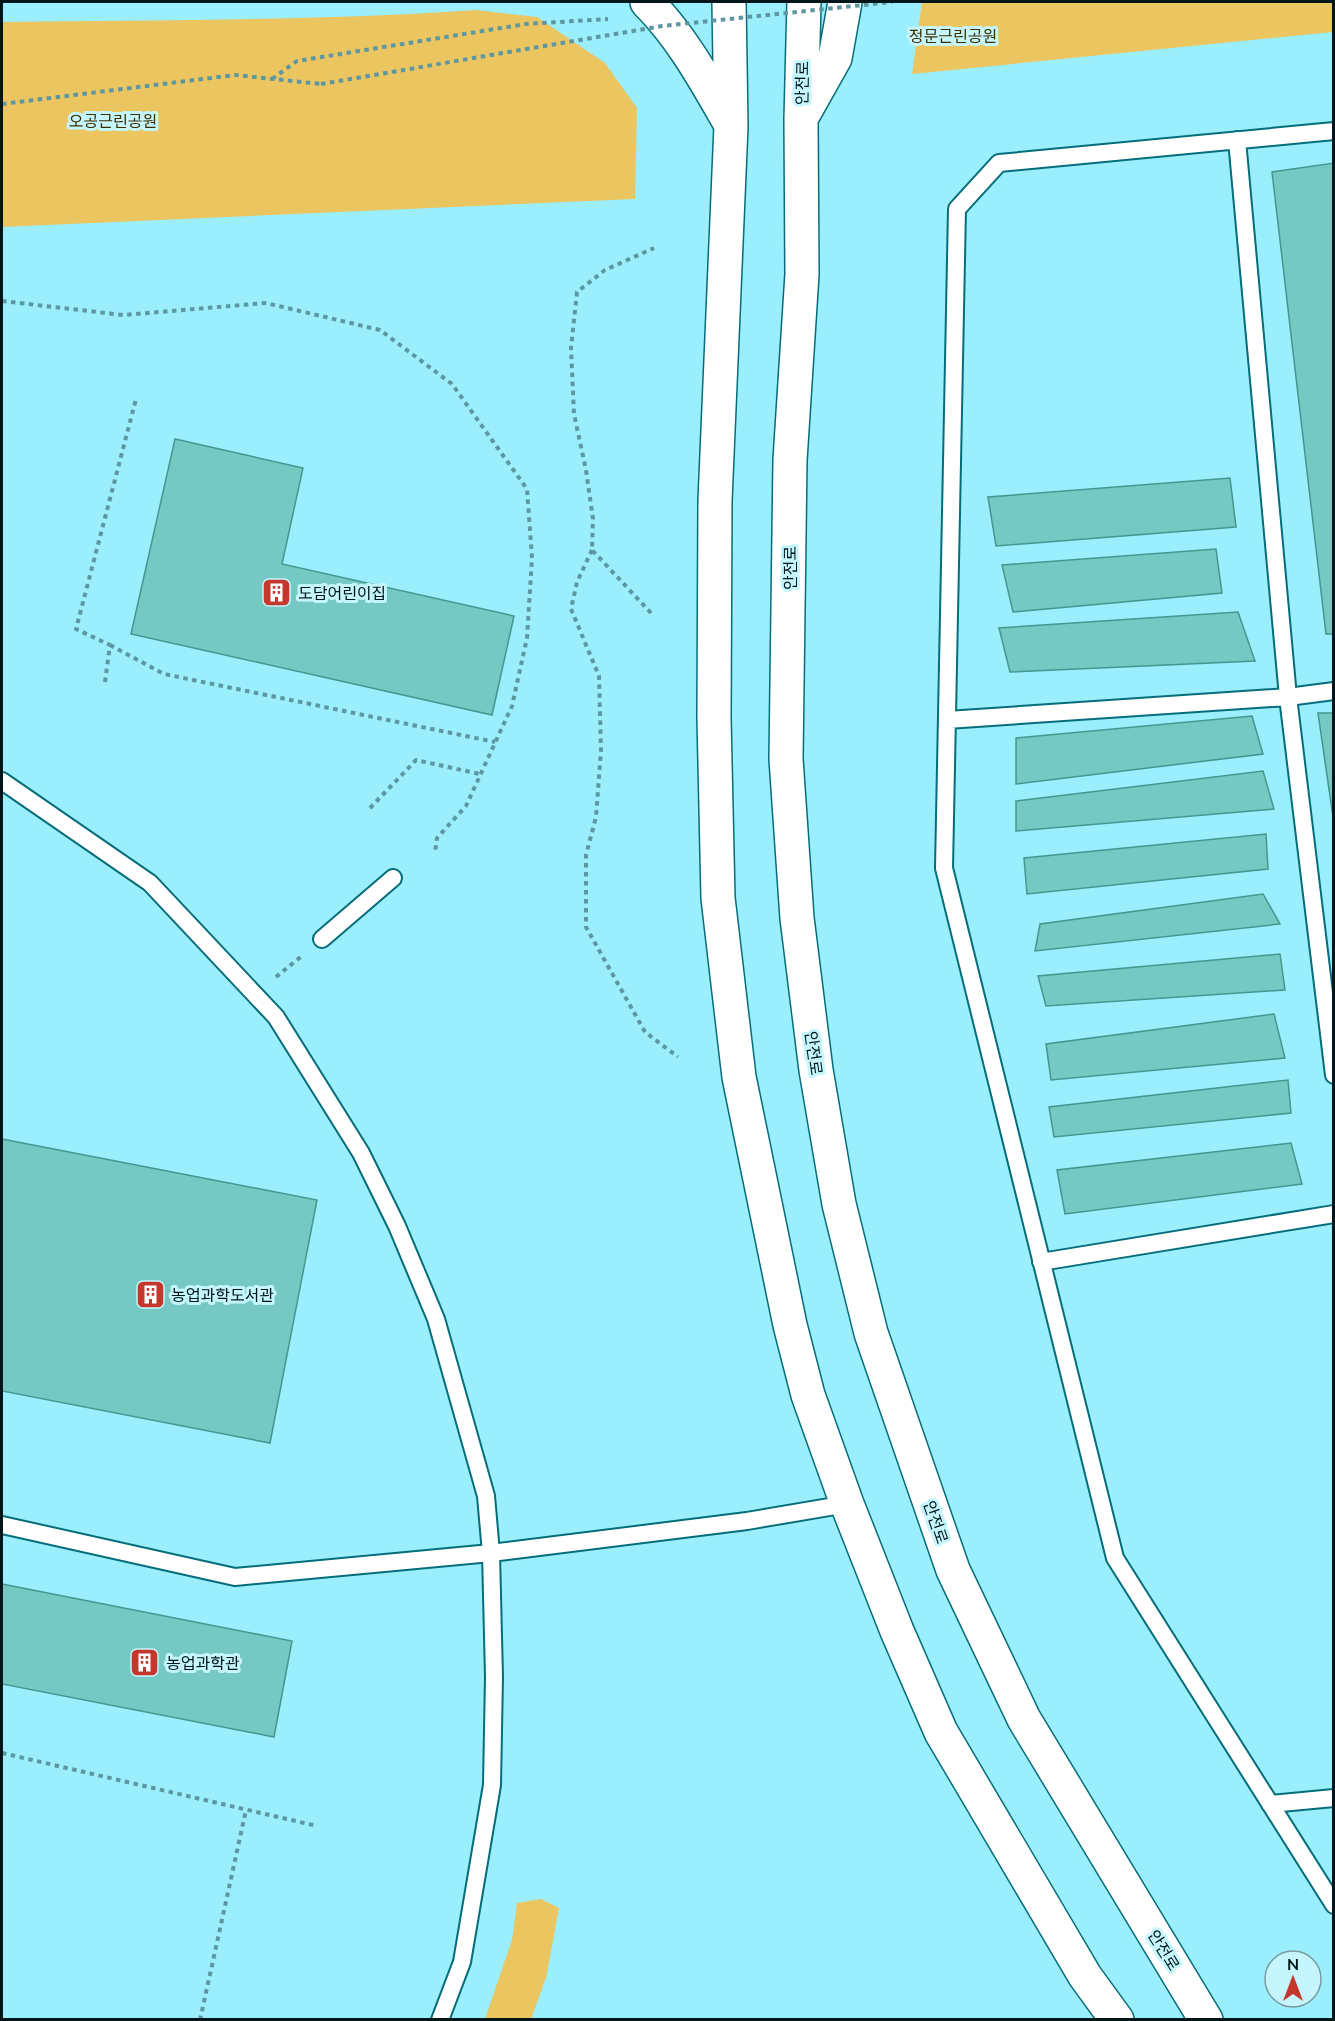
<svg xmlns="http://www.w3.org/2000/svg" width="1335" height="2021" viewBox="0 0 1335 2021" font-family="Mulish,'Noto Sans KR',sans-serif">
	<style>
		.green { fill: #ebc560 }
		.building { fill: #75c9c2; stroke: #429891; stroke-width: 1.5 }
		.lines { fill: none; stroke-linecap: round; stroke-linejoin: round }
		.lane-casing { stroke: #066d7a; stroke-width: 20 }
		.secondary-casing { stroke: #066d7a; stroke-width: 36 }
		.path { stroke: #5d97a1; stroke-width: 4; stroke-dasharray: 4.5 4.5; stroke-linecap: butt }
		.lane { stroke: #fff; stroke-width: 16 }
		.secondary { stroke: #fff; stroke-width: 33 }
		.path-bridge { stroke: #5d97a1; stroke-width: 4; stroke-dasharray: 4.5 4.5; stroke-linecap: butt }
		.labels { text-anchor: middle; stroke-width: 6; stroke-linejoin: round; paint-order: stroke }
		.park-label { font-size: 16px; fill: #3e2e00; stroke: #c6f6fd }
		.street-label { font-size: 16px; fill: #00161a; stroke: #c6f6fd }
		.poi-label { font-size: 16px; fill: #00161a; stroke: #c6f6fd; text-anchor: start }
	</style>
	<rect width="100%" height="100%" fill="#9beefc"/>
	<path class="green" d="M922 2H1333V32L912 74Z
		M476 10 537 17 605 63 637 108 635 199 2 227V22C160 20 318 21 476 10Z
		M541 1899 559 1908 546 1978 531 2019H485L512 1940 517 1903Z"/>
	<path class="building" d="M1334 163V634H1326L1272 172Z
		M175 439 303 468 282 564 514 616 492 715 131 634Z
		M1230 478 1236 527 996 546 988 497Z
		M1216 549 1222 593 1013 612 1002 565Z
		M1238 612 1255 661 1010 672 999 628Z
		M1318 713H1334V824Z
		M1252 716 1263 754 1016 784V738Z
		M1263 771 1274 809 1016 831V801Z
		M1266 834 1268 869 1027 894 1024 858Z
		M1263 894 1280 924 1035 951 1040 924Z
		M1280 954 1285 990 1046 1006 1038 976Z
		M1274 1014 1285 1058 1051 1080 1046 1044Z
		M1288 1080 1291 1113 1054 1137 1049 1107Z
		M2 1139 317 1200 270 1443 2 1391Z
		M1291 1143 1302 1184 1065 1214 1057 1170Z
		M2 1584 292 1641 274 1737 2 1684Z"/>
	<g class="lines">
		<defs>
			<path id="lane" d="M1334 131 999 163 957 209 944 868 1115 1558 1334 1905
				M1237 140 1288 697 1334 1075
				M947 720 1288 697 1334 691
				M2 781 150 883 276 1017 361 1153 397 1226 436 1319 486 1496 491 1553 494 1677 492 1785 462 1962 440 2020
				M322 939 393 878
				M1041 1262 1334 1214
				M2 1525 235 1577 491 1553 747 1521 847 1504
				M1270 1804 1334 1798"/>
			<path id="secondary" d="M647 2C682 37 705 80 730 123
				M729 2 731 126 715 501 714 718 718 898 739 1077 790 1325 808 1395 847 1504 897 1631 941 1732 1085 1976 1117 2020
				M804 2 801 119 802 274 790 460 786 759 797 918 816 1070 839 1204 871 1333 953 1570 1024 1719 1206 2020
				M803 115 835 58 845 2"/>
		</defs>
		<use href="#lane" class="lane-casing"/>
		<use href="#secondary" class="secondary-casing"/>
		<path class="path" d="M272 79 297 61 526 24 608 19
			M2 104 235 75 321 84
			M2 301 123 315 266 303 380 330 452 384 527 489 532 558 527 638 512 706 466 806 437 838 435 852
			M592 550 577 582 571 609 599 676 601 750 596 817 586 855V927L645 1032 678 1057
			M651 613 592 550 593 519 586 470 574 414 571 348 577 292 605 270 654 248
			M110 645 164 674 495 742
			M105 682 110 645 76 629 136 399
			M370 808 416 760 480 774
			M276 977 303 955
			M2 1753 317 1826
			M200 2020 246 1810"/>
		<use href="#lane" class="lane"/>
		<use href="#secondary" class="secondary"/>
		<path class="path-bridge" d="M321 84 662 26 892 2"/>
	</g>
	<defs>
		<symbol id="building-square" viewBox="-11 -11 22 22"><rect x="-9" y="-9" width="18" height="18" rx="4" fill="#c5372c" stroke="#c6f6fd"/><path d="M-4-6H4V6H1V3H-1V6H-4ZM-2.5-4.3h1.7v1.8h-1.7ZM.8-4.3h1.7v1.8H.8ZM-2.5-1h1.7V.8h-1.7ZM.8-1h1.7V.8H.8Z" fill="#fff"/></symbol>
	</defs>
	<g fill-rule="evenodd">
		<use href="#building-square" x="260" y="576" width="33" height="33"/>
		<use href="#building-square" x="134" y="1278" width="33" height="33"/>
		<use href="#building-square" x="128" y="1646" width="33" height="33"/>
	</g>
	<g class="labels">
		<g class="park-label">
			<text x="953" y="42">정문근린공원</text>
			<text x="113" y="127">오공근린공원</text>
		</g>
		<g class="street-label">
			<text transform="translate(802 83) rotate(-89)" y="6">안전로</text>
			<text transform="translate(790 568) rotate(-90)" y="6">안전로</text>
			<text transform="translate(814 1053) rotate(82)" y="6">안전로</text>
			<text transform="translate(936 1522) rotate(71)" y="6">안전로</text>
			<text transform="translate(1164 1950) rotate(58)" y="6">안전로</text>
		</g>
		<g class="poi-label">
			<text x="298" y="599">도담어린이집</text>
			<text x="171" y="1301">농업과학도서관</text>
			<text x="166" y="1669">농업과학관</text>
		</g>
	</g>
	<rect width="1335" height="2021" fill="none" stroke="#00161a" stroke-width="6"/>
	<g transform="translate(1293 1979)"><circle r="28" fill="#c6f6fd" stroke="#779ca2" stroke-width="1.5"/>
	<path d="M0-4.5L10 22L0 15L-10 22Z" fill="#c5372c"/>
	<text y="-9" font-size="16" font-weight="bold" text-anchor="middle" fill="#00161a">N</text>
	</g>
</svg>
